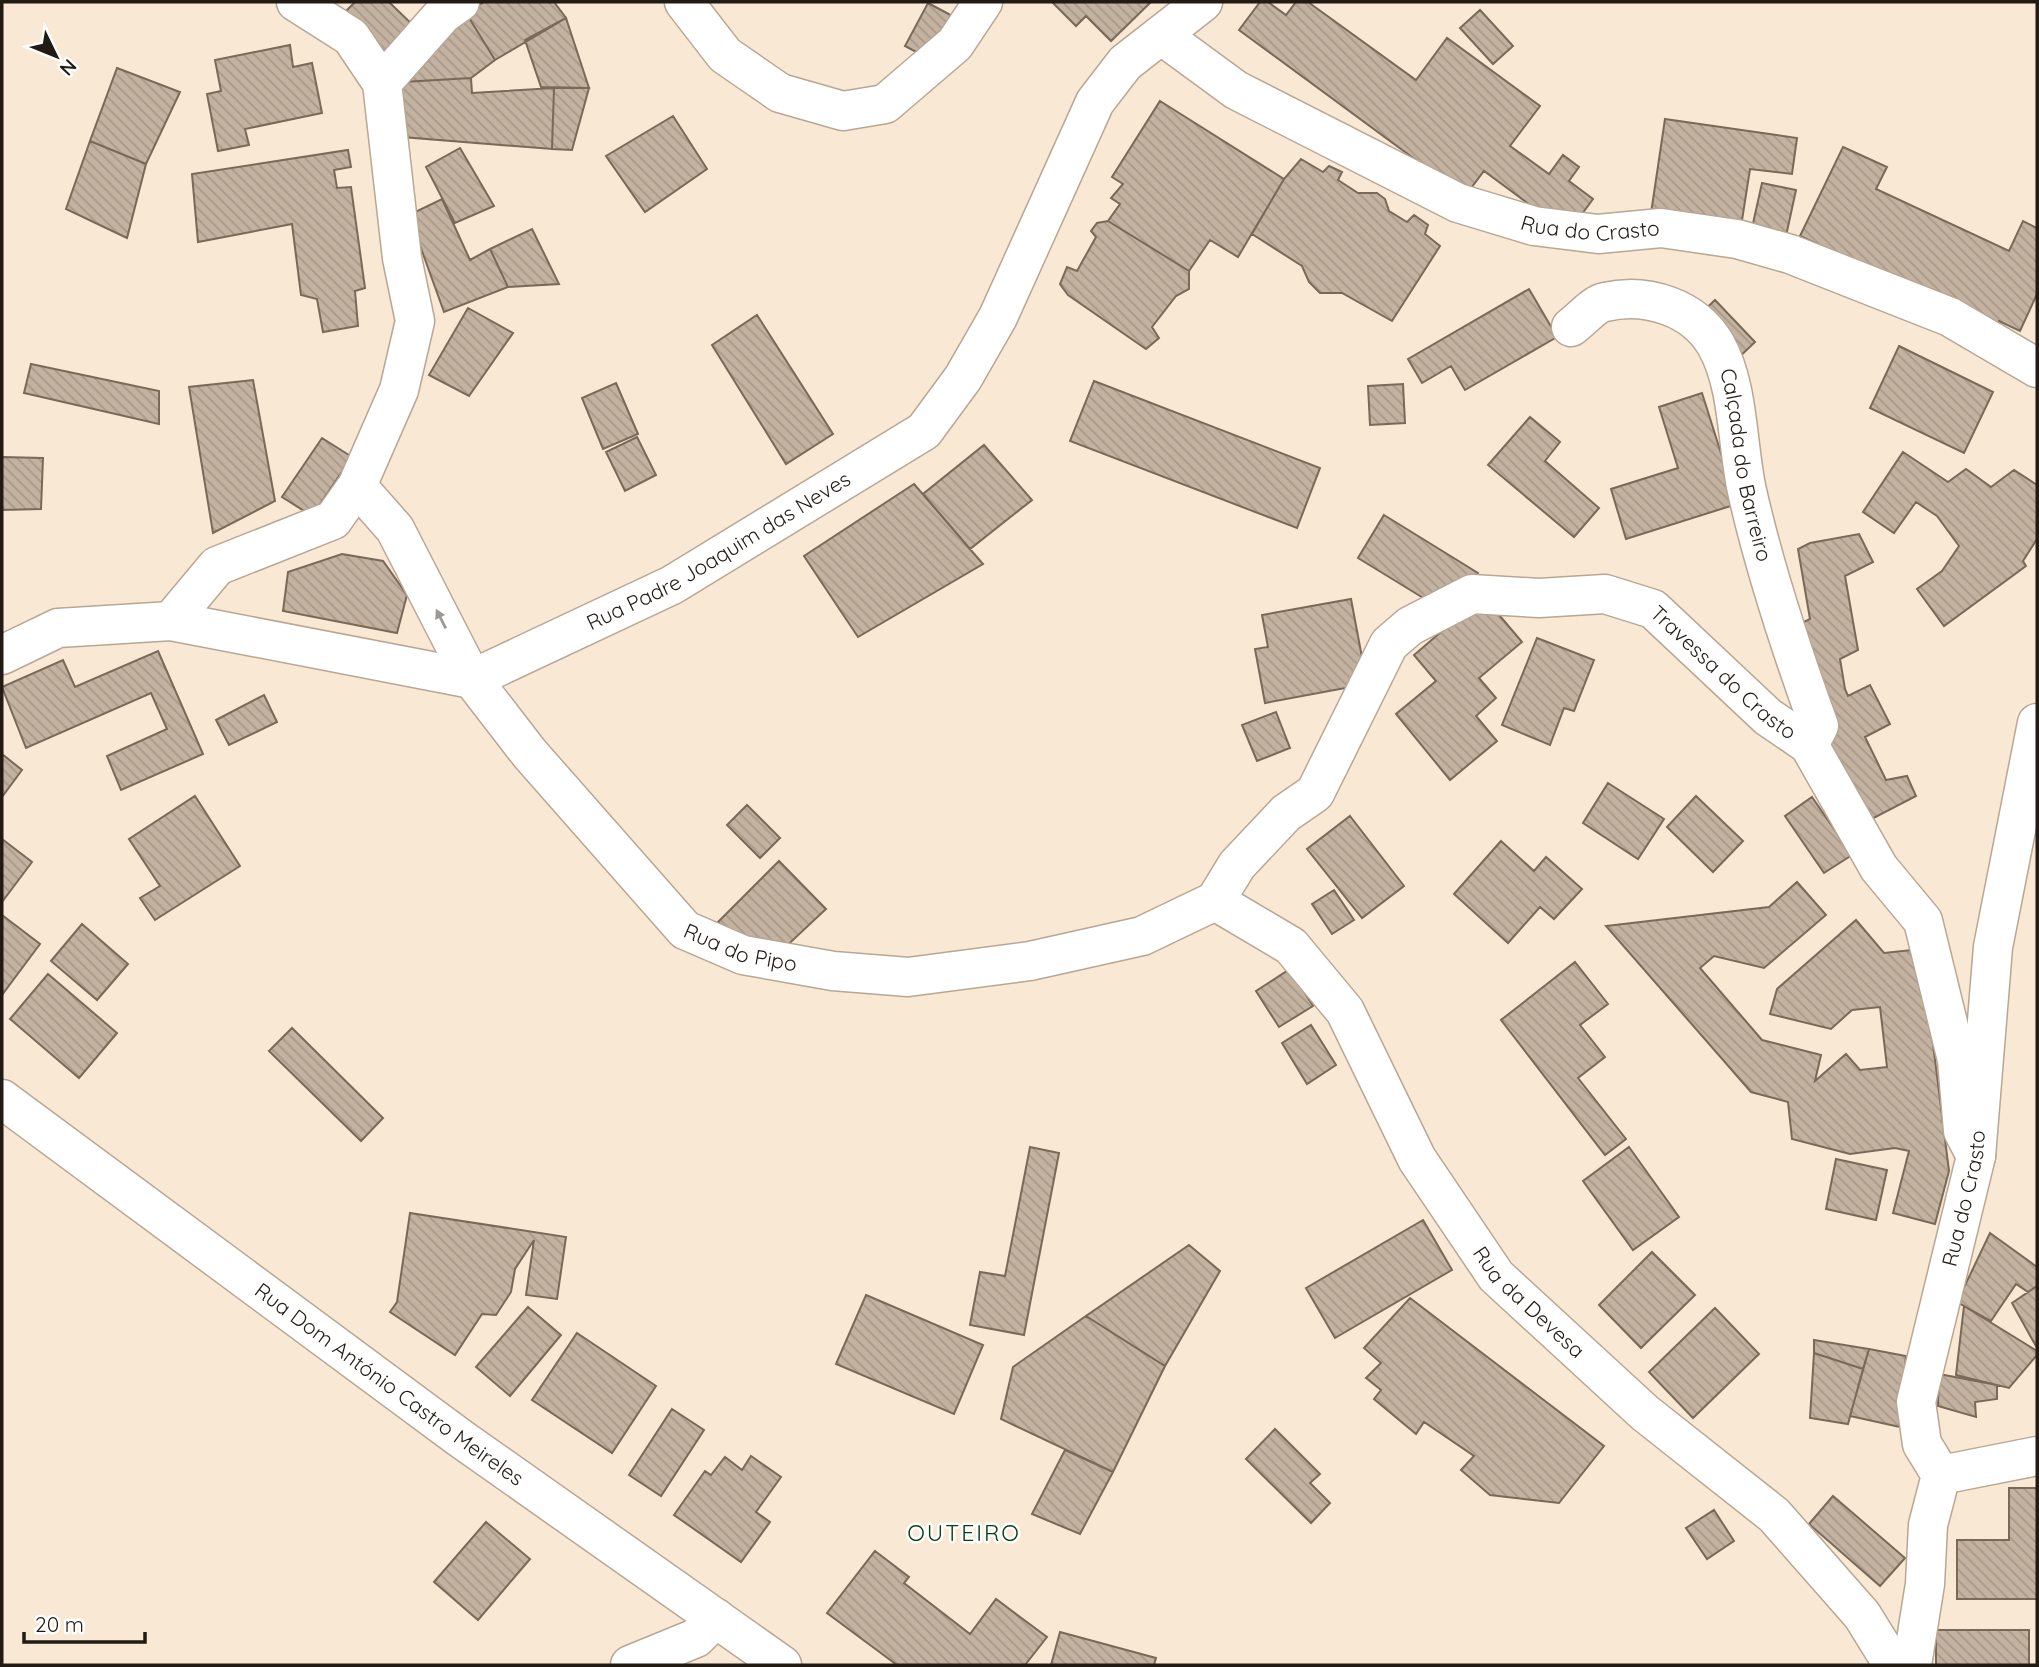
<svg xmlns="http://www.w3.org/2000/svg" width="2039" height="1667" viewBox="0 0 2039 1667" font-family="Quicksand,sans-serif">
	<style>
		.building { fill: url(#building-back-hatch); stroke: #796958; stroke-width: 2 }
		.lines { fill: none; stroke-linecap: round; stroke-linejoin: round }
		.minor-casing { stroke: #b7a794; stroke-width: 41 }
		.major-casing { stroke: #b7a794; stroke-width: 41 }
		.minor { stroke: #fff; stroke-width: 38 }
		.major { stroke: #fff; stroke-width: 38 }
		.oneway { fill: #9b9895 }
		.labels { text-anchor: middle; stroke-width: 5; stroke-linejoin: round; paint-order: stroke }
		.street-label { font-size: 21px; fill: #211b14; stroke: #fff }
		.neighbourhood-label { font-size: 23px; letter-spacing: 2px; fill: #004210; stroke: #fff }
	</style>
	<defs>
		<pattern id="building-back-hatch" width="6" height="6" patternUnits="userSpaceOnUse" patternTransform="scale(1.75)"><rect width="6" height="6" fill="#c4b2a0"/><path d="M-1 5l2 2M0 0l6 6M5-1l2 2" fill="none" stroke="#a89889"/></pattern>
	</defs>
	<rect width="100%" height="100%" fill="#f9e8d4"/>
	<path class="building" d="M355 2H389L420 32 394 60 344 13Z
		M484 2H554L566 18 495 60 466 13Z
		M1052 2H1151L1111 41 1086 16 1076 26Z
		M1260 2H1268L1286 15 1296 2H1308L1416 80 1447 38 1540 106 1510 146 1549 174 1563 155 1579 167 1569 181 1593 199 1568 233 1484 171 1465 196 1239 30Z
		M928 3 958 19 935 62 905 46Z
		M1480 10 1513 46 1493 64 1460 28Z
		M466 13 495 60 471 78 402 82Z
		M566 18 589 88 541 87 525 40Z
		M290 45 293 67 312 63 322 113 245 129 249 145 218 151 207 94 221 91 215 60Z
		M117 68 180 92 146 164 90 141Z
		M471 78 472 93 554 88 552 149 402 137V82Z
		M554 88H589L572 150 552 149Z
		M1160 101 1284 179 1238 257 1210 240 1189 271 1108 221 1120 204 1111 198 1123 184 1112 177Z
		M673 116 707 169 645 212 606 156Z
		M1665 119 1797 138 1792 174 1750 169 1740 233 1650 220Z
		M90 141 146 164 127 238 66 209Z
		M1843 147 1887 167 1876 189 2009 251 2023 221 2037 228V294L2020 331 1999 321 1996 327 1800 236Z
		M460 148 494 206 455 223 426 167Z
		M348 150 351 167 334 170 337 188 351 187 365 288 355 291 358 326 323 332 317 299 301 295 292 224 198 242 192 174Z
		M1301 159 1323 172 1329 166 1342 172 1338 180 1358 193H1377L1385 199 1389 211 1407 222 1414 215 1428 225 1425 234 1440 246 1392 321 1342 293H1320L1309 282 1302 266 1252 234 1284 179Z
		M1762 183 1796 190 1786 236 1752 228Z
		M442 199 470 260 490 249 508 287 444 312 409 215Z
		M1108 221 1189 271V289L1176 296 1152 327 1159 338 1146 349 1068 295 1060 284 1067 267 1077 271 1096 237 1091 231 1097 223Z
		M532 229 559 284 508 287 490 249Z
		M1529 289 1557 337 1465 390 1451 366 1422 383 1408 359Z
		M1715 300 1755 342 1733 363 1693 321Z
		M468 308 513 333 469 396 429 375Z
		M757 315 833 434 786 464 712 345Z
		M1899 346 1993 392 1964 453 1870 408Z
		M31 364 159 391V424L24 393Z
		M253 380 275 501 213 533 189 387Z
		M1094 381 1320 468 1297 528 1070 441Z
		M616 383 638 434 603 449 582 398Z
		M1403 384 1405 423 1370 425 1368 386Z
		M1702 393 1737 504 1626 539 1611 489 1678 468 1659 407Z
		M1530 417 1560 442 1545 461 1599 508 1574 537 1488 465Z
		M637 437 656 475 625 491 606 452Z
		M322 438 352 457 312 516 282 497Z
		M984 445 1032 500 970 549 923 494Z
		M1903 452 1948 482 1966 469 1991 487 2014 470 2037 485V539L2023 561 2026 566 1944 626 1917 589 1942 571 1959 546 1937 516 1916 502 1894 533 1863 512Z
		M2 457 43 458 41 509 2 510Z
		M914 484 983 564 858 637 804 556Z
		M1384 515 1478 573 1451 615 1358 558Z
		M1859 534 1873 562 1845 576 1858 650 1840 659 1845 689 1848 696 1870 685 1890 724 1865 737 1886 780 1907 776 1916 796 1868 821 1814 714 1788 630 1810 619 1798 549 1810 543Z
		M342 554 383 561 407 595 397 633 283 611 288 572Z
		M1483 596 1522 642 1479 678 1496 698 1476 716 1497 741 1450 780 1396 714 1436 681 1414 655Z
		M1351 599 1367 684 1265 703 1255 649 1268 647 1262 615Z
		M1537 638 1594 660 1574 711 1564 708 1550 745 1502 725Z
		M158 651 203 754 121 790 107 756 167 729 151 693 26 748 2 687 63 660 75 687Z
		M264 695 277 722 229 745 216 720Z
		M1276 712 1290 748 1257 761 1242 725Z
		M2 754 22 770 2 797Z
		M1608 783 1664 819 1638 859 1583 823Z
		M195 796 240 866 155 920 140 898 160 886 129 839Z
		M1696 796 1743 841 1713 872 1667 827Z
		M1812 797 1852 855 1824 873 1785 816Z
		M747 805 780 838 760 858 727 825Z
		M1350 816 1404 886 1362 918 1307 849Z
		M2 839 32 862 2 902Z
		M1501 841 1534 871 1546 857 1582 889 1554 919 1540 907 1508 943 1454 894Z
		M779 861 826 909 762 969 718 922Z
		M1797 882 1826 915 1764 968 1714 956 1700 968 1762 1040 1821 1055 1815 1081 1846 1054 1860 1070 1887 1067 1880 1007 1852 1010 1831 1029 1770 1014 1777 989 1856 920 1884 953 1921 949 1949 1171 1935 1224 1893 1213 1909 1151 1895 1148 1850 1154 1792 1139 1788 1102 1751 1092 1606 926 1769 907Z
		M1334 890 1354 920 1332 934 1312 904Z
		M2 915 40 944 2 995Z
		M82 924 128 964 97 1000 51 961Z
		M1575 962 1608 1004 1580 1025 1605 1057 1578 1078 1626 1139 1605 1155 1501 1020Z
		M1290 969 1313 1006 1279 1027 1256 991Z
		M48 974 117 1033 79 1078 10 1019Z
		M1311 1025 1336 1065 1307 1084 1282 1043Z
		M292 1028 383 1118 361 1141 269 1051Z
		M1030 1147 1059 1153 1024 1335 970 1325 980 1272 1005 1276Z
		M1629 1147 1679 1217 1633 1250 1583 1181Z
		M1836 1159 1887 1170 1876 1220 1826 1209Z
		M410 1213 566 1237 557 1299 526 1295 534 1240 515 1269 511 1292 496 1315 482 1314 455 1355 390 1312 397 1302Z
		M1423 1220 1452 1270 1335 1338 1306 1288Z
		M1990 1233 2037 1267V1286L2028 1292 2016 1284 1991 1321 1957 1302Z
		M1189 1245 1220 1271 1165 1366 1086 1316Z
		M1652 1252 1695 1295 1641 1348 1599 1305Z
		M2037 1286V1348L2012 1303Z
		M866 1295 983 1345 954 1414 836 1364Z
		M1410 1298 1604 1446 1559 1503 1490 1495 1461 1470 1474 1456 1424 1422 1416 1434 1374 1399 1381 1390 1366 1378 1381 1363 1364 1348Z
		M1964 1306 2037 1351V1355L2009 1388 1956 1375Z
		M528 1307 561 1335 510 1396 476 1367Z
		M1715 1308 1759 1354 1693 1418 1649 1372Z
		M1086 1316 1165 1366 1113 1472 1001 1419 1013 1367Z
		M577 1333 656 1386 612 1453 532 1400Z
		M1814 1340 1869 1349 1863 1369 1814 1353Z
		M1869 1349 1906 1356 1900 1427 1850 1416Z
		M1814 1353 1863 1369 1848 1424 1810 1418Z
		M1939 1374 1997 1385V1399L1975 1402 1976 1417 1938 1406Z
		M672 1409 704 1430 661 1496 629 1475Z
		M1275 1429 1320 1474 1310 1483 1330 1503 1311 1523 1246 1459Z
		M1065 1450 1113 1472 1080 1534 1032 1514Z
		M751 1456 781 1477 756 1512 770 1522 741 1562 674 1515 705 1471 711 1475 725 1457 742 1470Z
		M2009 1488H2037V1599H1957V1540H2009Z
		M1833 1496 1905 1558 1880 1586 1809 1524Z
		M1714 1510 1734 1541 1707 1559 1686 1528Z
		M486 1522 530 1559 478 1620 434 1582Z
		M875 1551 909 1577 904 1583 970 1634 996 1599 1047 1637 1025 1665H897L827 1613Z
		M1936 1630H2029V1665H1936Z
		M1060 1632 1156 1658 1154 1665H1051Z"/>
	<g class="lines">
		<defs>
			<g id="minor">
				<path d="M684 2 725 55 780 93 843 111 885 104 955 44 983 2"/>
				<path id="s1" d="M1161 35 1236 90 1458 203 1534 226 1598 234 1661 228 1737 239 1790 254 1950 317 2037 368"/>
				<path d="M382 83 443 14 460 2"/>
				<path id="s2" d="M1571 327C1581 320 1594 304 1605 302 1647 292 1695 308 1716 345 1739 385 1737 446 1747 491 1765 571 1791 649 1819 726L1809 745"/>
				<path id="s3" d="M357 486 395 529 472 679 530 754 685 930 743 955 833 971 908 977 1030 961 1142 936 1215 901"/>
				<path d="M171 621 217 566 333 520 357 486 399 390 415 321 402 258 382 83 351 37 296 2"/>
				<path id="s4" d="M2 655 58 628 171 621 472 679 672 585 924 431 963 378 998 317 1095 102 1125 63 1203 2"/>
				<path id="s5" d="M1215 901 1237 865 1286 813 1315 793 1389 644 1410 626 1472 594 1539 598 1605 594 1653 609 1768 717 1809 745 1879 868 1923 921 1957 1060 1963 1131 1976 1156"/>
				<path id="s6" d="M1215 901 1291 946 1345 1011 1417 1159 1496 1276 1645 1413 1774 1515 1862 1615 1893 1665"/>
				<path d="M1941 1475 2037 1456"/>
				<path d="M630 1665 696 1638 716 1618"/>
				<path id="s7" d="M1912 1665 1925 1584 1928 1525 1941 1475 1922 1444 1916 1402 1976 1156 1993 947 2037 723"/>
			</g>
			<g id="major">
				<path id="s8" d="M2 1099 460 1438 782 1665"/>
			</g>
		</defs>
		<use href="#minor" class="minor-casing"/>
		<use href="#major" class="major-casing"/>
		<use href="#minor" class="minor"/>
		<use href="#major" class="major"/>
	</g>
	<defs><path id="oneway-solid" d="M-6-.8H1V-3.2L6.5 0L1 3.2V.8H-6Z" transform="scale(1.75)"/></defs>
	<use class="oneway" href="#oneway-solid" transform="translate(441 619) rotate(-117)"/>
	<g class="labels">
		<g class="street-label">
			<text dy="7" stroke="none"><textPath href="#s1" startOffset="478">Rua do Crasto</textPath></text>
			<text dy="7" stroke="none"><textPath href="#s2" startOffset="294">Calçada do Barreiro</textPath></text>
			<text dy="7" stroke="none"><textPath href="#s4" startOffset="760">Rua Padre Joaquim das Neves</textPath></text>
			<text dy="7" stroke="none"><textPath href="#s5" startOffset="691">Travessa do Crasto</textPath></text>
			<text dy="7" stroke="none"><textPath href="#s3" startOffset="614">Rua do Pipo</textPath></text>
			<text dy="7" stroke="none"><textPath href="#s7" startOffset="481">Rua do Crasto</textPath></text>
			<text dy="7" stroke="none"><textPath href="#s6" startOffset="520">Rua da Devesa</textPath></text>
			<text dy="7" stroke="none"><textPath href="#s8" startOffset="481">Rua Dom António Castro Meireles</textPath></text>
		</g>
		<g class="neighbourhood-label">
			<text x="964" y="1541">OUTEIRO</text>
		</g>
	</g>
	<rect width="2039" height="1667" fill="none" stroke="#211b14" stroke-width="7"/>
	<g transform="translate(56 56) rotate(133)" stroke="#ffffff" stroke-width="5" paint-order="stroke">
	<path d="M0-5L12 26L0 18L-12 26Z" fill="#211b14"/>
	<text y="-10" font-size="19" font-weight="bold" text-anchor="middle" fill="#211b14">N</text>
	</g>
	<path d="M24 1632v10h121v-10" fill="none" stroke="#211b14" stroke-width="3.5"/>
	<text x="35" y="1632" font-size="21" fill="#211b14" stroke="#ffffff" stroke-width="5" paint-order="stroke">20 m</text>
</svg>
